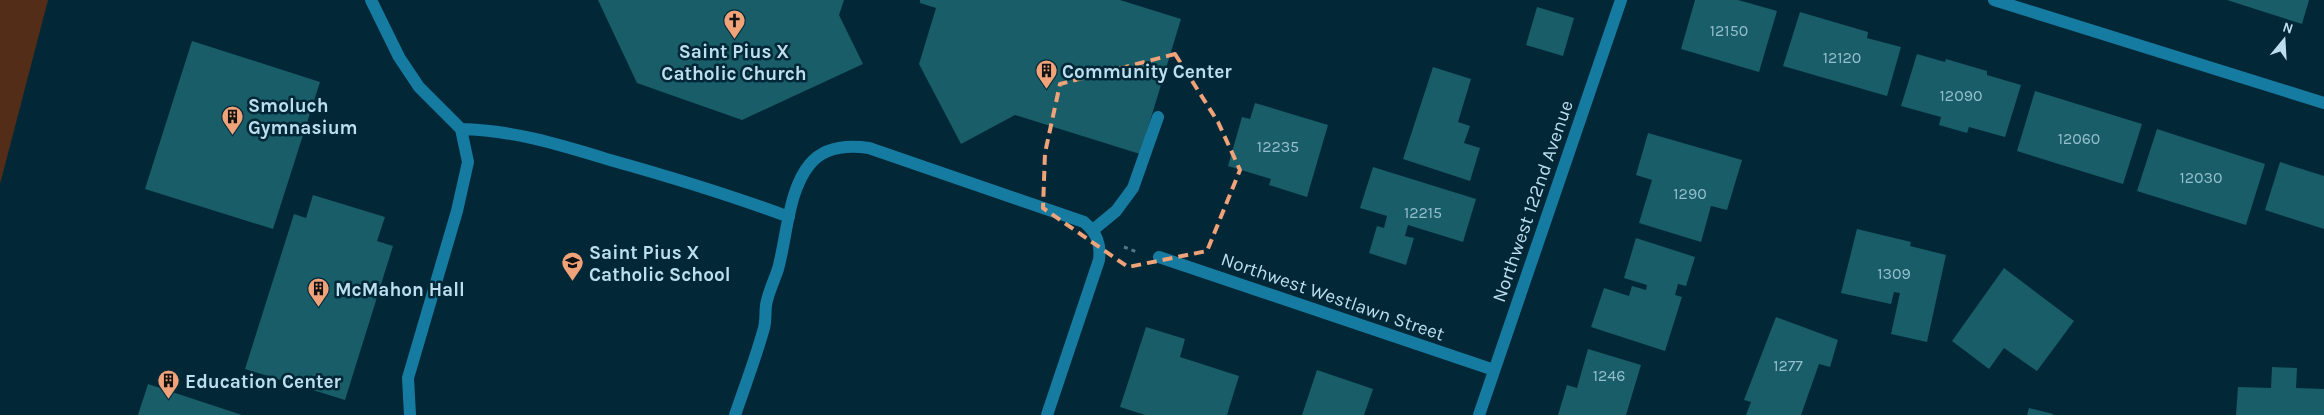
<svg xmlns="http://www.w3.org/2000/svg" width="2324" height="415" viewBox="0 0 2324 415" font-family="Karla,sans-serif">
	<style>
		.green { fill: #532d18 }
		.building { fill: #185d67 }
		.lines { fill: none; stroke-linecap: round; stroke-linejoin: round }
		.path { stroke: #537787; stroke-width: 3; stroke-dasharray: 4 4; stroke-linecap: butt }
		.minor { stroke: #157ba1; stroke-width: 12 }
		.marked { fill: none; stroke: #f0a278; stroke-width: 4; stroke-dasharray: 10 6; stroke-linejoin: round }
		.labels { text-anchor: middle; stroke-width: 5; stroke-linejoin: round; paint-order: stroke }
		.number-label { font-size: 16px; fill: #94becd }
		.poi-label { font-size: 19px; font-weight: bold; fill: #bddeef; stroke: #022837; text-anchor: start }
		.street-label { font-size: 19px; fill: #bddeef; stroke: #022837 }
	</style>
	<rect width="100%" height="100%" fill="#022837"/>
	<path class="green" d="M0 0H48L0 184Z"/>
	<path class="building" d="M598 0H844L839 15 863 64 742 120 637 83Z
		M920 0H1120L1181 19 1140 154 1015 115 961 144 919 64 936 8 920 3Z
		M1695 0H1738L1777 11 1759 72 1681 49Z
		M2227 0H2309L2302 24Z
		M1537 7 1574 18 1563 56 1526 45Z
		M1800 12 1868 32 1867 38 1901 47 1887 96 1783 66Z
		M192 41 320 82 273 229 145 189Z
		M1917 54 1945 62 1946 59 1987 71V75L2021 85 2005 137 1969 127 1967 133 1939 125 1941 117 1901 106Z
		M1433 67 1471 79 1458 122 1470 126 1464 143 1480 148 1470 181 1403 159Z
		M2035 91 2142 124 2123 184 2017 151Z
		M1255 103 1328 125 1307 197 1269 185 1271 179 1228 166 1242 117 1250 119Z
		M2157 129 2265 164 2246 225 2137 191Z
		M1648 133 1742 160 1727 210 1711 206 1701 242 1639 223 1652 180 1636 175Z
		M2280 162 2324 176V229L2265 210Z
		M1373 167 1476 199 1463 242 1408 225 1405 236 1414 238 1406 265 1369 253 1377 226 1384 228 1387 216 1360 208Z
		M313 195 385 217 377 241 393 246 345 400 245 369 294 214 306 218Z
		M1857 229 1911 242 1910 246 1946 255 1927 342 1891 334 1900 293 1894 292 1891 304 1841 293Z
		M1636 238 1695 257 1686 286 1678 284 1675 295 1682 297 1665 351 1591 327 1604 288 1629 296 1632 286 1646 290 1647 285 1624 278Z
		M2004 268 2074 321 2037 371 2004 348 1989 369 1952 341Z
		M1776 317 1838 340 1830 367 1819 364 1801 415H1746L1751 402 1744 400Z
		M1146 327 1185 339 1180 357 1239 376 1227 415H1145L1120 407Z
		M1588 349 1641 365 1626 415H1558L1567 385 1577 388Z
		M2272 367 2297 368 2296 388 2324 389V415H2236L2238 387 2271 388Z
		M1317 370 1373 389 1364 415H1302Z
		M148 384 242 415H138Z
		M2029 408 2053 414V415H2027Z"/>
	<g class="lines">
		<path class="path" d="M1124 247 1137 252"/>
		<path class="minor" d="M371 0 399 57 419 87 461 129C513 130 561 145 610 160 671 177 730 195 789 217
			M1994 0 2324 103
			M1093 230 1116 211 1133 188 1158 117
			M1159 257 1494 370
			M410 415 408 378 457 211 468 162 461 129
			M735 415C745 386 756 357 764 328 766 321 765 313 766 305 768 293 774 281 778 269 787 237 788 190 810 164 825 146 848 145 869 148L1084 222C1097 233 1101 244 1099 260L1047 415
			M1479 415 1621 0"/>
	</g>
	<path class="marked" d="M1175 54 1218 122 1240 170 1207 251 1128 267 1043 208 1045 153 1060 84Z"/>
	<defs>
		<symbol id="church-pin" viewBox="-11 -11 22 30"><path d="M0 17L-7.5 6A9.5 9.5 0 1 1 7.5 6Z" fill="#f0a278" stroke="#022837"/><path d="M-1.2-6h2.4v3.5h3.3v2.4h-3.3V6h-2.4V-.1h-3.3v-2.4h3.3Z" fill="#111"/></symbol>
		<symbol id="building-pin" viewBox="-11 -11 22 30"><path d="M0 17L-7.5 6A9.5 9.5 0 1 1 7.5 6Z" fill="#f0a278" stroke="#022837"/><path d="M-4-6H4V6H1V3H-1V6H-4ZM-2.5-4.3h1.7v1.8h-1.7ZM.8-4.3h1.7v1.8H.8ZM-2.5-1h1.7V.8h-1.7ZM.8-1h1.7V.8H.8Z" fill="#111"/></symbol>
		<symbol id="school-pin" viewBox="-11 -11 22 30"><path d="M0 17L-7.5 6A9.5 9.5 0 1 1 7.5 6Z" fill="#f0a278" stroke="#022837"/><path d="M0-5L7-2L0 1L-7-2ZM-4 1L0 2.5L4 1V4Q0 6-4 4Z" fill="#111"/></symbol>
	</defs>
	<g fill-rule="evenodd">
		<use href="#church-pin" x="722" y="8" width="25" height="34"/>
		<use href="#building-pin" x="1034" y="58" width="25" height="34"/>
		<use href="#building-pin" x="220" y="104" width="25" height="34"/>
		<use href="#school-pin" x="560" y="250" width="25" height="34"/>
		<use href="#building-pin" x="306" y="276" width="25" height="34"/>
		<use href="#building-pin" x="156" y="368" width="25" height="34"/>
	</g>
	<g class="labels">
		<g class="number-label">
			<text x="1729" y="36">12150</text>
			<text x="1842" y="63">12120</text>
			<text x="1961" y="101">12090</text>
			<text x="2079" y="144">12060</text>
			<text x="1278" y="152">12235</text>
			<text x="2201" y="183">12030</text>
			<text x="1690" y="199">1290</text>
			<text x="1423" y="218">12215</text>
			<text x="1894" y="279">1309</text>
			<text x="1788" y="371">1277</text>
			<text x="1609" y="381">1246</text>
		</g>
		<g class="poi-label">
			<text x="734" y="58" text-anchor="middle">Saint Pius X<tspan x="734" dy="22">Catholic Church</tspan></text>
			<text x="1062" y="78">Community Center</text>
			<text x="248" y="112">Smoluch<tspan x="248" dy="22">Gymnasium</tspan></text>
			<text x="589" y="259">Saint Pius X<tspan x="589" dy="22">Catholic School</tspan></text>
			<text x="335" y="296">McMahon Hall</text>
			<text x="185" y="388">Education Center</text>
		</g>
		<g class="street-label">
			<text transform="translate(1532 201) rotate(-71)" y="7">Northwest 122nd Avenue</text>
			<text transform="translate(1333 296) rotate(19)" y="7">Northwest Westlawn Street</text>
		</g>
	</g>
	<g transform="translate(2284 40) rotate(18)" stroke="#022837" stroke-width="4" paint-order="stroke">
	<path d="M0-4L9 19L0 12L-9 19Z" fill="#bddeef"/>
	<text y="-8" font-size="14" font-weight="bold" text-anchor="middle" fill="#bddeef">N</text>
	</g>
</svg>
